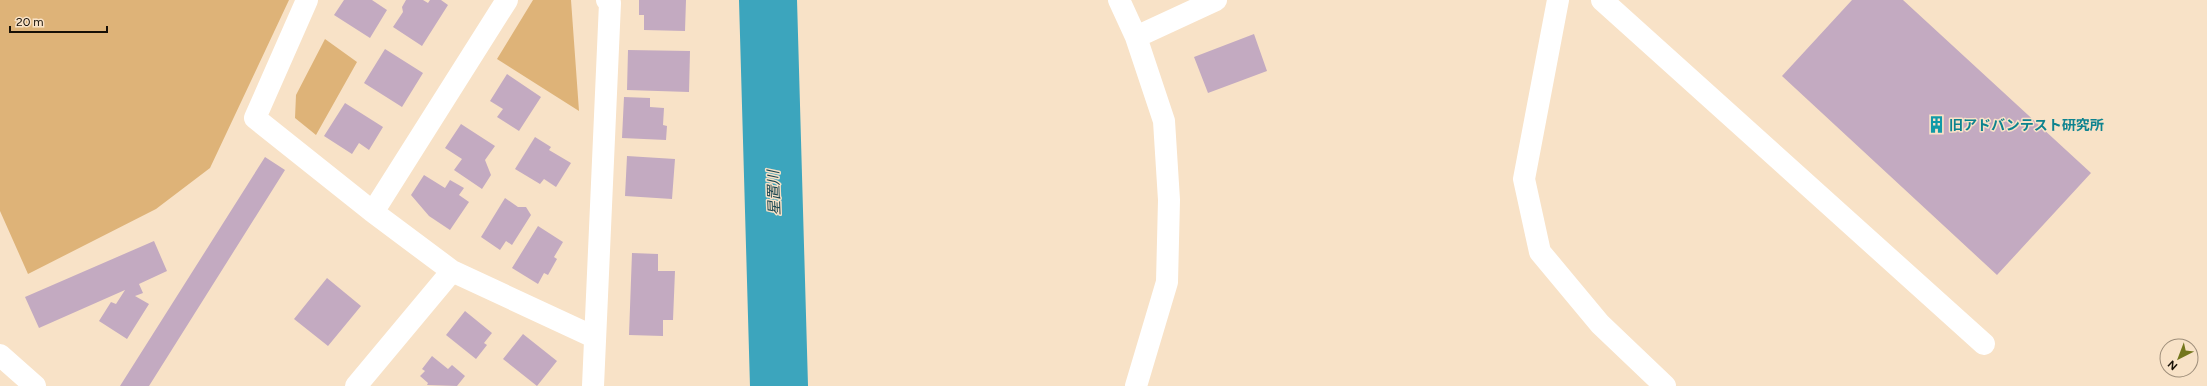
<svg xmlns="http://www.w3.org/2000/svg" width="2207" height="386" viewBox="0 0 2207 386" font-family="Figtree,'Noto Sans JP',sans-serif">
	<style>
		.green { fill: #deb378 }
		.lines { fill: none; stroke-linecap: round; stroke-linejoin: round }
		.river { stroke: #3ca5bd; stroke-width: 58 }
		.building { fill: #c3aac1 }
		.minor { stroke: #fff; stroke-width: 22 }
		.highway { stroke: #fff; stroke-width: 22 }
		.labels { text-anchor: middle; stroke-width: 3; stroke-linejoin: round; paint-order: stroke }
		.culture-label { font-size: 14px; font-weight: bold; fill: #0d838f; stroke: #f8e2c7; text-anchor: start }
		.water-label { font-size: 15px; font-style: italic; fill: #194651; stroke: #f8e2c7 }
	</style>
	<rect width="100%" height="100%" fill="#f8e2c7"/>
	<path class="green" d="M0 0H289L210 168 156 209 28 274 0 211Z
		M533 0H571L579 111 497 59Z
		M325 39 357 62 316 135 295 118 296 95Z"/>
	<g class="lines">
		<path class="river" d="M768 0 779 386"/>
	</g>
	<path class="building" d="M344 0H372L387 10 370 38 334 15Z
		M406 0H423L428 3 430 0H441L448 5 422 46 393 27 403 12 402 7Z
		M639 0H686L685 31 644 30V15H639Z
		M1852 0H1903L2091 173 1997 275 1782 76Z
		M1254 34 1267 71 1208 93 1194 57Z
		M385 49 423 73 402 107 364 83Z
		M628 50 690 51 689 92 627 90Z
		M507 74 541 97 519 131 497 117 503 109 490 101Z
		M624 97 650 98V107L664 108 663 125 667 126 666 140 622 138Z
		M345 103 383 127 369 150 359 143 352 154 324 136Z
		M461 124 495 146 485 160 491 175 482 189 454 170 462 159 445 148Z
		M535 137 551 147 549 150 571 163 556 187 544 179 540 184 515 169Z
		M627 156 675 159 672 199 625 196Z
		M265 157 285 170 149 386H120Z
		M424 175 445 188 450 180 464 188 459 195 469 202 450 230 429 216 411 195Z
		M505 198 518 207H526L531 215 512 245 506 241 500 250 481 237Z
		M538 226 563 242 554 257 557 259 548 275 544 273 538 284 512 268Z
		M154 241 167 271 139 284 143 293 135 296 149 304 127 339 99 321 111 302 116 304 125 290 39 328 25 297Z
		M632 253 658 254V271H675L673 320H663V336L629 335Z
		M327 278 361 306 328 346 294 319Z
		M465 311 492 333 484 343 487 345 476 359 446 335Z
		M523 334 557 361 537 386 503 359Z
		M432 356 448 369 452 365 465 376 457 386 427 385 428 383 420 376 425 371 422 369Z"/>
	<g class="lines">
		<path class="minor" d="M307 0 255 118 373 212 452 271 594 337
			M1119 0 1136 37 1164 121 1169 200 1167 282 1136 386
			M1558 0 1524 179 1540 252 1600 324 1665 386
			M1602 0 1984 344
			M1136 37 1216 0
			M373 212 507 0
			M356 386 452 271
			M593 386 610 3 607 0"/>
		<path class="highway" d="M0 355 35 386"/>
	</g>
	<defs>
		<symbol id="building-bare" viewBox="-9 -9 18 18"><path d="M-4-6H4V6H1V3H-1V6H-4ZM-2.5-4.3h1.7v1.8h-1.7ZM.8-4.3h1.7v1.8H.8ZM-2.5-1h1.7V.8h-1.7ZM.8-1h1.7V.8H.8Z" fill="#0f9aa8" stroke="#f8e2c7" stroke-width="2.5" paint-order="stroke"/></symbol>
	</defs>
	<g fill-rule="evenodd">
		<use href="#building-bare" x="1924" y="112" width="25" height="25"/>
	</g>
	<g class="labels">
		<g class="culture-label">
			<text x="1949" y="130">旧アドバンテスト研究所</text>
		</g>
		<g class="water-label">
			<text transform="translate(774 193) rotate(-92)" y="5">星置川</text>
		</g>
	</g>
	<g transform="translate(2179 358) rotate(222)"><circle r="19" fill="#f8e2c7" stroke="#9e8e7a"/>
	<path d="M0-3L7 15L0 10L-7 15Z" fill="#73761c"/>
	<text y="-6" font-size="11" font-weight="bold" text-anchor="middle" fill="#171007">N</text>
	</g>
	<path d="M10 26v6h97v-6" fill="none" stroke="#171007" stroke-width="2"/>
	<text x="16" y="26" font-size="12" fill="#171007" stroke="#f8e2c7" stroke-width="3" paint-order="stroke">20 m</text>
</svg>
